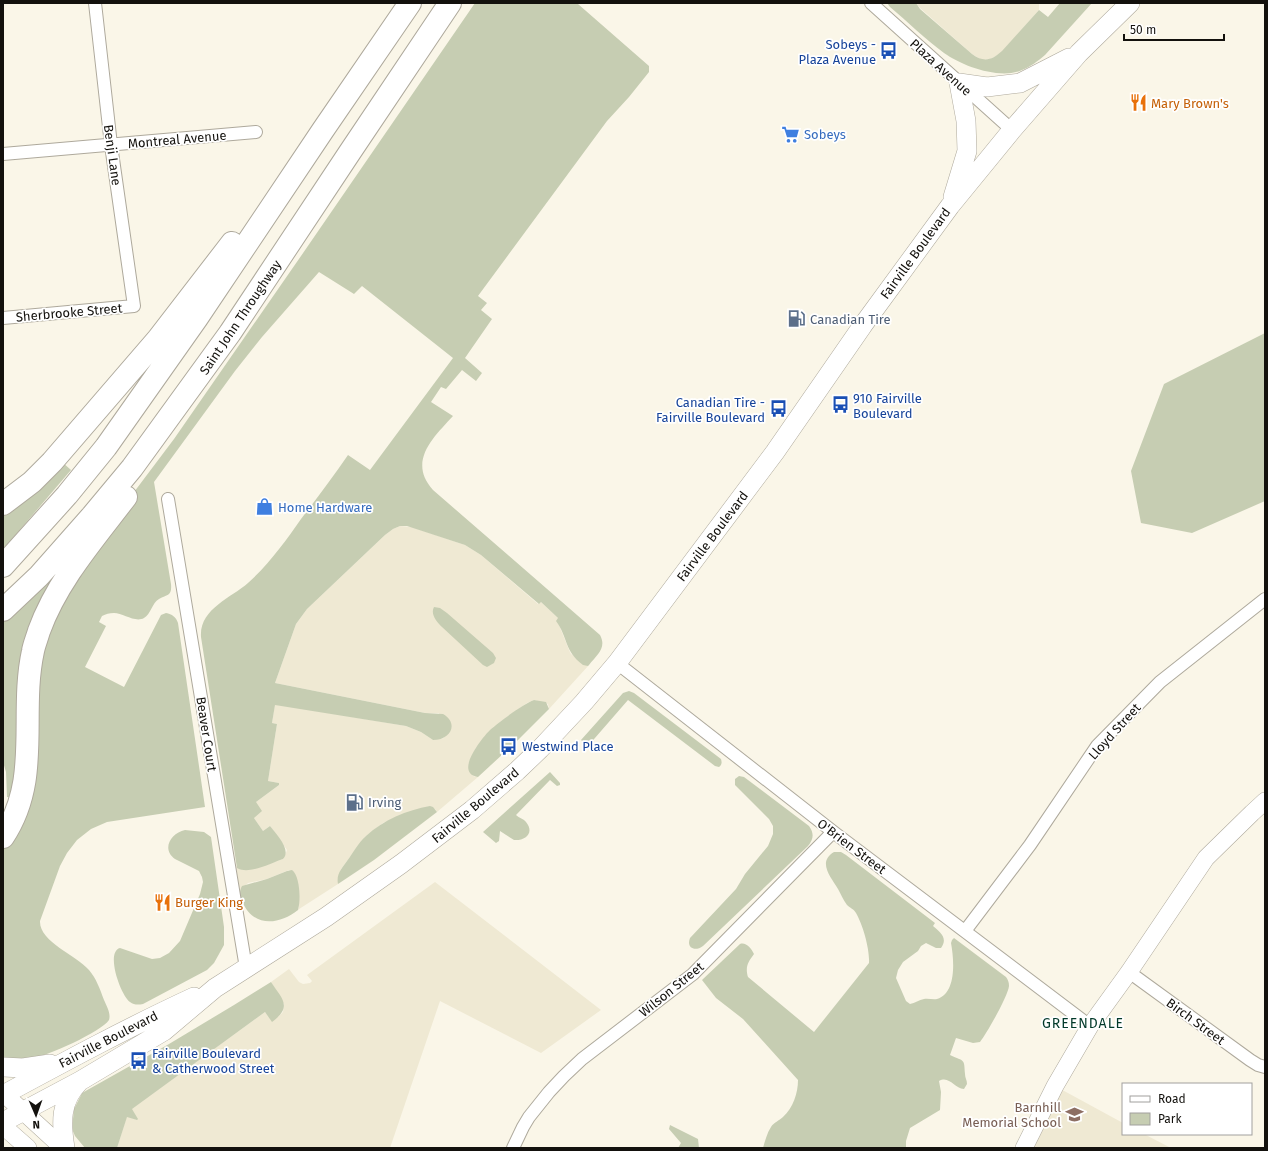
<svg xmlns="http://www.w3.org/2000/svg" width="1268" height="1151" viewBox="0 0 1268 1151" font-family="'Fira Sans',sans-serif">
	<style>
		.built { fill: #efe9d3 }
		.green { fill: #c6cdb2 }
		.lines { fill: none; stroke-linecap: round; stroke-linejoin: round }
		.minor-casing { stroke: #aea99c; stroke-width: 14 }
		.secondary-casing { stroke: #aea99c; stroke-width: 18 }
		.primary-casing { stroke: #aea99c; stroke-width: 20 }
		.motorway-casing { stroke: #aea99c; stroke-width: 24 }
		.minor { stroke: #fff; stroke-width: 12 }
		.secondary { stroke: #fff; stroke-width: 17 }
		.primary { stroke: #fff; stroke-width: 19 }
		.motorway { stroke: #fff; stroke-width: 22 }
		.labels { text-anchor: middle; stroke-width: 3.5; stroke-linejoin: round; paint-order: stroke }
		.transit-label { font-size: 13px; fill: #164399; stroke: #fff; text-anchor: start }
		.street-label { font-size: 13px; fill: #13110d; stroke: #fff }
		.food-label { font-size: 13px; fill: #c56008; stroke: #fff; text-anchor: start }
		.shop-label { font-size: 13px; fill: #366cbe; stroke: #fff; text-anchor: start }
		.service-label { font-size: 13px; fill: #4e5e75; stroke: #fff; text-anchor: start }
		.education-label { font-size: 13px; fill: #785e54; stroke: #fff; text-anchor: end }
		.neighbourhood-label { font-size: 14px; letter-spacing: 1px; fill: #02392a; stroke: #fff }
	</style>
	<rect width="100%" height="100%" fill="#faf6e8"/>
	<path class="built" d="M916 3H1039V10L1003 51 998 55 990 59 984 60 980 59 972 54 920 8Z
		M400 526 412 527 465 545 481 555 538 604 541 602 558 618 559 625 569 650 571 654 588 666 589 665 549 709 548 704 534 700 527 703 500 722 476 748 470 760 469 763 473 776 478 777 437 812 435 809 394 818 383 823 365 837 341 869 338 880V884L296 911 299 908V903L297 879 289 870 267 879 248 883 240 890V893L236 866 242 870H249L283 859 286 853 287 850 270 826 263 831 254 818 256 802 279 785V783L268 781 277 724 272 723 275 704 406 726 421 732 433 740 444 738 439 713H425L275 683 296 624 307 609 385 535 393 529Z
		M435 882 601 1010 541 1053 440 1001 390 1148H117L127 1116 137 1120 131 1109 265 1012 272 1021 280 1015 283 1012 284 1004 271 982 289 969 299 982 303 984 310 983 312 981 307 975Z
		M1055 1086 1123 1123V1134H1144L1171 1148H1024Z"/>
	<path class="green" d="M475 3H578V4L649 66V72L629 97 607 121 478 296 487 303 481 310 492 319 465 358 482 373 476 381 462 370 446 389 441 387 431 402 453 416C434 437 407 461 433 490L600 635C607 648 597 655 589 665L588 666 583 665C564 651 568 637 556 621L558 618 541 602 539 604 481 555 465 545 407 526H400L393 529 385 535 307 609 296 624 275 683 425 713 443 714C459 723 451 740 433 740L421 732 406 726 275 705 272 723 277 724 268 781 279 783V785L256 802 262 811 254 818 263 831 270 826C276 834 292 850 283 859 271 863 249 875 237 868L201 637C199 609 231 598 248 583 269 564 285 542 301 519 317 498 333 477 348 455L370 470 453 358 362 286 354 294 319 272 262 337 235 371 154 482 171 584C172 596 168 594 159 599 152 603 151 614 144 618 135 623 123 613 114 613 109 613 106 614 102 616L99 622 106 626 85 667 124 687 161 615 166 613C172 614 176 617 178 623L205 807 107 822 91 829 77 840 67 853 60 866 40 921C39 942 76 955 89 970 96 978 100 989 104 1000 107 1007 111 1013 109 1020 101 1032 47 1056 31 1059 22 1061 12 1059 3 1059V847L48 625 113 520 174 439 301 256Z
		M887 3H916L920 9 972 54C984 63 992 60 1002 51L1039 10 1048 17 1060 3H1092L1045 55C1038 61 1030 67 1022 70 1000 80 962 66 944 53 925 39 908 22 890 7Z
		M1265 333V501L1192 533 1141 523 1131 471 1164 384Z
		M62 462 71 470 18 532 3 549V511Z
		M54 568 61 574 45 600 16 798 7 797 6 772 3 762V618Z
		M434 607 440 608 447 613 493 653 496 658 494 663 487 667 483 665 442 627C437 622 430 614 434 607Z
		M629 691 634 693 721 759C722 762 722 765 719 767L715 766 628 700 588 746 581 740 623 693Z
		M534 700 546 702 549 709 517 741 478 777C475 776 472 776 470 773 462 763 483 737 490 730 499 722 523 704 534 700Z
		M550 772 560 783V785L557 786 550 780 516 815C519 818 524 819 526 822 535 833 525 841 514 840L500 831 499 841 496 843 483 832Z
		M739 776 744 777 809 826C814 833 814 839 808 846L703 946C695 952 686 948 690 938L736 889 745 874 768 846 773 834V826L769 819 735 785V779Z
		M430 806 433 807 437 812 374 860 338 884C336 874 342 868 347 861 353 853 358 843 366 836 383 820 407 810 430 806Z
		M185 830 204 832 211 837 224 927V945L214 963 207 970 143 1004C138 1005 134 1005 130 1002 121 996 105 952 120 948L152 959 160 958 169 953 180 941 200 894 203 882 202 877 199 871 175 859C161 849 171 833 185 830Z
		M834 852H841L846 855 935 923 933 926C941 933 948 938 941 948H936L926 943 921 946 918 951 903 962 898 970 896 978 906 1001 910 1004C915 1003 919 1000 924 999 928 998 933 1000 937 999 957 993 954 959 951 943L952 940 954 938 1006 977C1008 980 1009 982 1009 986 1008 996 987 1033 980 1042L973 1043 956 1038 950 1055C965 1062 964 1058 965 1074 965 1078 967 1080 967 1084L964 1089C954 1088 949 1075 939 1081L941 1092 940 1110 910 1128 906 1141V1148H763C765 1141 767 1133 771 1127 774 1122 779 1121 783 1117 793 1108 798 1093 798 1080L743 1019 716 998 702 980 740 944C746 942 751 948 754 954 748 962 745 967 748 977L814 1032 869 963C870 950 863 925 856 913 854 909 850 908 847 905 843 900 841 894 838 889 831 877 817 862 834 852Z
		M292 870C300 876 301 900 298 910 279 925 253 928 242 901 240 896 239 891 242 886L267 879 287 871Z
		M271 982C282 999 293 1006 272 1022L265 1012 132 1109 138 1119 137 1120 127 1117 117 1148H85L75 1136 72 1129 74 1109 82 1093 169 1044 234 1005Z
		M670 1125 698 1139 699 1148H678L681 1143 669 1129Z"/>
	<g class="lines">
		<defs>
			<path id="minor" d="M871 3 1012 130
				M3 154 256 132
				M3 318 134 306 111 145 95 3
				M168 499 246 968
				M617 663 836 834 1090 1026
				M965 931 1030 845 1097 746 1160 682 1265 599
				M1129 972 1250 1060 1258 1065 1265 1067
				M513 1148 523 1127 529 1117 549 1092 564 1076 582 1059 693 974 833 832"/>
			<path id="secondary" d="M3 1093 63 1148
				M3 1126 28 1148
				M1024 1148 1055 1086 1090 1026 1129 972 1206 858 1252 813 1265 801"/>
			<path id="primary" d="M953 197 967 151 966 121 959 83 987 87 1020 83 1069 58
				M3 1067 23 1068 50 1064
				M3 1095C66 1061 129 1027 194 997
				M3 1122 80 1081 164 1031 215 988 326 917 401 864 472 810 517 771 540 749 584 702 617 663 775 452 863 325 950 206 1012 130 1079 53 1130 3
				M65 1148C61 1123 60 1101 79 1082"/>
			<path id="motorway" d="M3 504 32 482 52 462 158 339 232 243
				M3 566 67 495 106 447 197 318 323 130 410 3
				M3 610 39 576 92 516 132 468 230 333 350 152 450 3
				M3 837C42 779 19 715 33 651 34 645 37 638 39 631 57 581 94 539 126 497"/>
		</defs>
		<use href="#minor" class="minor-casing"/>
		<use href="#secondary" class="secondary-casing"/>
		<use href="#primary" class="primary-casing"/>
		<use href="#motorway" class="motorway-casing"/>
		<use href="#minor" class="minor"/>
		<use href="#secondary" class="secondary"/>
		<use href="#primary" class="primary"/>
		<use href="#motorway" class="motorway"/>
	</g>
	<defs>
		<symbol id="bus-bare" viewBox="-9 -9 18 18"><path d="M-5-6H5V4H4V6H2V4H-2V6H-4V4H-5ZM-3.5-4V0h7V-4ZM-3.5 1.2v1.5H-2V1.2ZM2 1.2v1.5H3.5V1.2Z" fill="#1a4fb4" stroke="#fff" stroke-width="2.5" paint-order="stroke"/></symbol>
		<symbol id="restaurant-bare" viewBox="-9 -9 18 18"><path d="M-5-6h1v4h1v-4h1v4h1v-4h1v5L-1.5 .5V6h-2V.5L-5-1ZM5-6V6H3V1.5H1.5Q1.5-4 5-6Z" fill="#e8710a" stroke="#fff" stroke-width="2.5" paint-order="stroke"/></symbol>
		<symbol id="supermarket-bare" viewBox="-9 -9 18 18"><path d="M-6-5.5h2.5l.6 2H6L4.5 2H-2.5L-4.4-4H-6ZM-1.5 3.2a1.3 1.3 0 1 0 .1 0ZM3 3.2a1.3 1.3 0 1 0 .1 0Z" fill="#3f7fe0" stroke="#fff" stroke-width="2.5" paint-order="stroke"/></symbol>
		<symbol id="fuel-bare" viewBox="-9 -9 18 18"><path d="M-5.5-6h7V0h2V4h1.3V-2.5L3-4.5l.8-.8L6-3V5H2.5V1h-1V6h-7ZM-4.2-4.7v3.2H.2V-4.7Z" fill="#5c6f8a" stroke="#fff" stroke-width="2.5" paint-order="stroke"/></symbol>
		<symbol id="shop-bare" viewBox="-9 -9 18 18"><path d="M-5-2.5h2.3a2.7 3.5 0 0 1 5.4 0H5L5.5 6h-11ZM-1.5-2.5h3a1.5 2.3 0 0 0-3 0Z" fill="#3f7fe0" stroke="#fff" stroke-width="2.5" paint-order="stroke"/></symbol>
		<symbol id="school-bare" viewBox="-9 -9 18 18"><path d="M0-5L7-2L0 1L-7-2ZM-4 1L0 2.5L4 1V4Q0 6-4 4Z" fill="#8d6e63" stroke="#fff" stroke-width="2.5" paint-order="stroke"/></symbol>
	</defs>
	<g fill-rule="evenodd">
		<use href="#bus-bare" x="876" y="38" width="25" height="25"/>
		<use href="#restaurant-bare" x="1126" y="90" width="25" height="25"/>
		<use href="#supermarket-bare" x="778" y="122" width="25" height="25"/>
		<use href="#fuel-bare" x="784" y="306" width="25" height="25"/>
		<use href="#bus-bare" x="828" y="392" width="25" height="25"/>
		<use href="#bus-bare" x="766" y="396" width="25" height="25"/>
		<use href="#shop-bare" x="252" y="494" width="25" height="25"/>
		<use href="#bus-bare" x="496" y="734" width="25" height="25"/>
		<use href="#fuel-bare" x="342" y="790" width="25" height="25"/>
		<use href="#restaurant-bare" x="150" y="890" width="25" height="25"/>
		<use href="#bus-bare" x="126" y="1048" width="25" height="25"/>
		<use href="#school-bare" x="1062" y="1102" width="25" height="25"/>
	</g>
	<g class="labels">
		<g class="transit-label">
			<text x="876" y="49" text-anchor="end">Sobeys -<tspan x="876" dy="15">Plaza Avenue</tspan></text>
			<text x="853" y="403">910 Fairville<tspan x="853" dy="15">Boulevard</tspan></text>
			<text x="765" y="407" text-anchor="end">Canadian Tire -<tspan x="765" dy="15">Fairville Boulevard</tspan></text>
			<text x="522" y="751">Westwind Place</text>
			<text x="152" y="1058">Fairville Boulevard<tspan x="152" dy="15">&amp; Catherwood Street</tspan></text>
		</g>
		<g class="street-label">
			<text transform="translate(941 67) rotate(42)" y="5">Plaza Avenue</text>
			<text transform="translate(177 139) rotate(-5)" y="5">Montreal Avenue</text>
			<text transform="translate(113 155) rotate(82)" y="5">Benji Lane</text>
			<text transform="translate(915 253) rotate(-54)" y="5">Fairville Boulevard</text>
			<text transform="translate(69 312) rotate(-5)" y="5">Sherbrooke Street</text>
			<text transform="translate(240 317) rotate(-56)" y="5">Saint John Throughway</text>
			<text transform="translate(712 536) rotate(-53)" y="5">Fairville Boulevard</text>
			<text transform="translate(1114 731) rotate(-48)" y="5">Lloyd Street</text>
			<text transform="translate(207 734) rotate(81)" y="5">Beaver Court</text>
			<text transform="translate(475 805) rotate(-40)" y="5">Fairville Boulevard</text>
			<text transform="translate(852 846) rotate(37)" y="5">O'Brien Street</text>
			<text transform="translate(671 989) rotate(-39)" y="5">Wilson Street</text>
			<text transform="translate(1196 1021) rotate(36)" y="5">Birch Street</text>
			<text transform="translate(108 1039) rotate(-27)" y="5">Fairville Boulevard</text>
		</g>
		<g class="food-label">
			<text x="1151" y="108">Mary Brown's</text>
			<text x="175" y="907">Burger King</text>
		</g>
		<g class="shop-label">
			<text x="804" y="139">Sobeys</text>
			<text x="278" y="512">Home Hardware</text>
		</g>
		<g class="service-label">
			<text x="810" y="324">Canadian Tire</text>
			<text x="368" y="807">Irving</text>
		</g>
		<g class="education-label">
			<text x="1061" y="1112">Barnhill<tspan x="1061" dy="15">Memorial School</tspan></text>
		</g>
		<g class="neighbourhood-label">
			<text x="1083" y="1028">GREENDALE</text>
		</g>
	</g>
	<rect width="1268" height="1151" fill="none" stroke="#13110d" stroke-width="8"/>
	<rect x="1122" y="1083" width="130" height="52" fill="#ffffff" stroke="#a1a09e"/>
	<rect x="1130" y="1096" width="20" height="6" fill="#ffffff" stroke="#a1a09e"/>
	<text x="1158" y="1103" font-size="12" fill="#13110d">Road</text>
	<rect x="1130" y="1113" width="20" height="12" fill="#c6cdb2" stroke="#a1a09e"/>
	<text x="1158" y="1123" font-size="12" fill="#13110d">Park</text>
	<g transform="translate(36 1115) rotate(178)" stroke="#ffffff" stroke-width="3" paint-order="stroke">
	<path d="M0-3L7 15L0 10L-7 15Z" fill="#13110d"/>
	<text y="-6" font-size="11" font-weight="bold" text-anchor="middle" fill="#13110d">N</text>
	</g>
	<path d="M1124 34v6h100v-6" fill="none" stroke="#13110d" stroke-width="2"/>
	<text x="1130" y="34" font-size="12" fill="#13110d" stroke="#ffffff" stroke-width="3" paint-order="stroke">50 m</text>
</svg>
